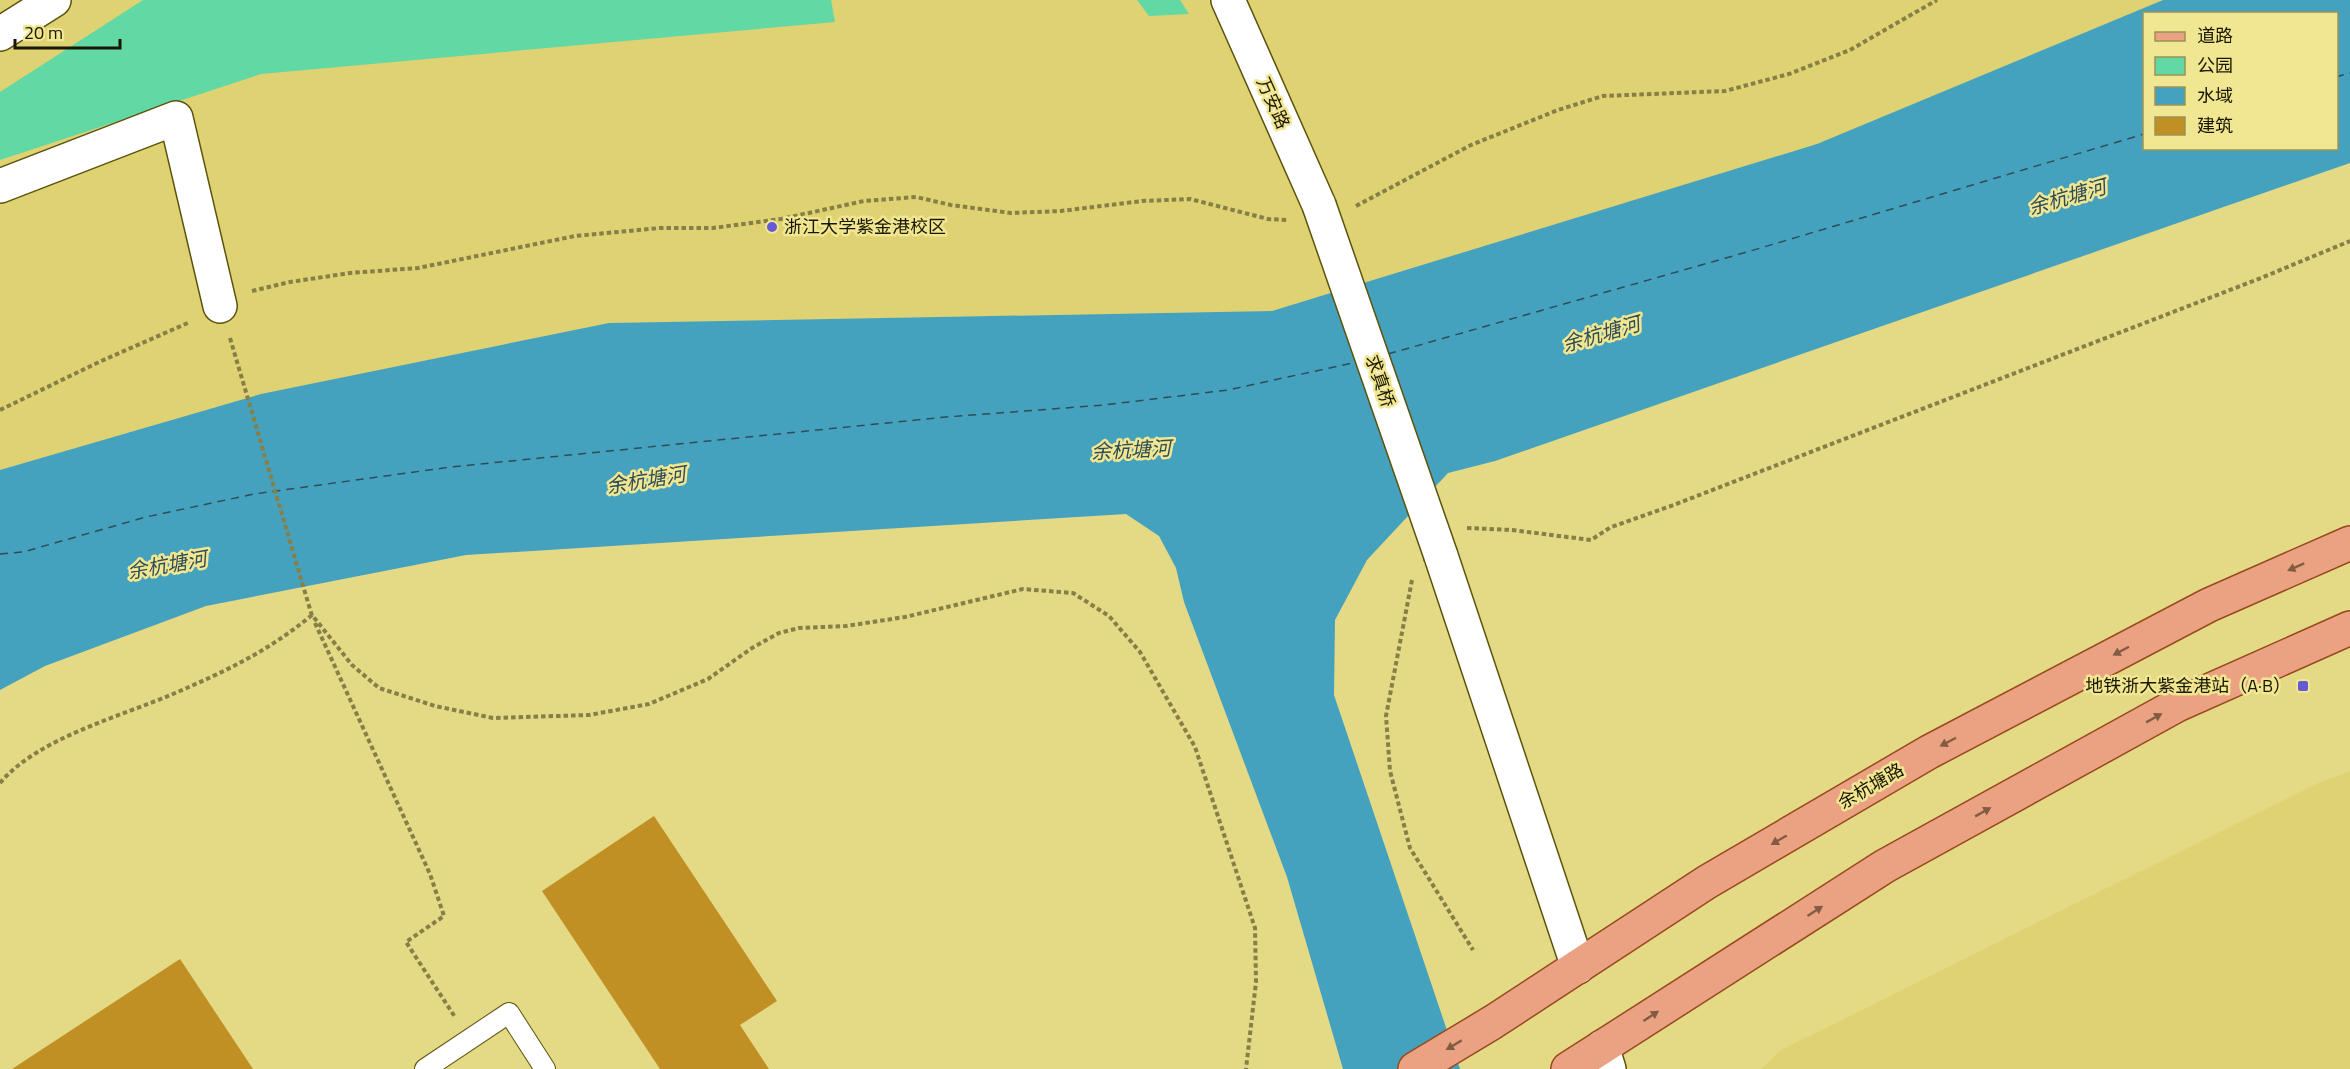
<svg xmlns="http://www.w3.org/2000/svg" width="2350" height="1069" viewBox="0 0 2350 1069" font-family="'Titillium Web','Noto Sans SC',sans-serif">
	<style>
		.built { fill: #ded273 }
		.green { fill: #62d8a4 }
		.water { fill: #44a2bf; fill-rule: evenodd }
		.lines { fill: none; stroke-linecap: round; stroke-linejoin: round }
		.ferry { stroke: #304d57; stroke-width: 1.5; stroke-dasharray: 8 6; stroke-linecap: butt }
		.building { fill: #c09024 }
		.service-casing { stroke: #5b530c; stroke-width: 22 }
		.minor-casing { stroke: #5b530c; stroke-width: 36 }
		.tertiary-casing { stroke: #5b530c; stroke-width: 36 }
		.primary-casing { stroke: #98491f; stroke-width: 36 }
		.path { stroke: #867f47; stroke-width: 4; stroke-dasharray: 4.5 3; stroke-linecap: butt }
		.service { stroke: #fff; stroke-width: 20 }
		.minor { stroke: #fff; stroke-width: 33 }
		.tertiary { stroke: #fff; stroke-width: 33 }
		.primary { stroke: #eaa283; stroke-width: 33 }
		.minor-bridge-casing { stroke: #5b530c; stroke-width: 36; stroke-linecap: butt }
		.minor-bridge { stroke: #fff; stroke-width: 33 }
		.oneway { fill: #825c42 }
		.poi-dot { fill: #645bd4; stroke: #f1e691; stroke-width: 2 }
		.labels { text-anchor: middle; stroke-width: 5; stroke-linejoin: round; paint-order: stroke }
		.street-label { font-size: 18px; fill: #1a1700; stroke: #f1e691 }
		.poi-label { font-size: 18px; fill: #1a1700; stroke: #f1e691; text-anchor: start }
		.water-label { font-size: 20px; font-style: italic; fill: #304d57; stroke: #f1e691 }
	</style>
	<rect width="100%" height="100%" fill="#e4d984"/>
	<path class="built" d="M0 0H2163L1817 144 1272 311 609 323 261 394 0 470Z
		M2350 771V1069H1761L1781 1050 2314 785Z"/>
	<path class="green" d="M143 0H831L835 22 261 74 0 160V92Z
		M1137 0H1180L1189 14 1149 16Z"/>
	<path class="water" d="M2163 0H2350V163L1495 461 1448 473 1367 560 1335 620 1334 695 1460 1069H1343L1287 877 1184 602 1176 568 1159 536 1126 514 466 555 206 606 45 666 0 690V470L261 394 609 323 1272 311 1817 144ZM2144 14H2336V148H2144Z"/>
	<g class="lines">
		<path class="ferry" d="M2336 77 2350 73
			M1388 354 1747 252 2144 134
			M0 554 23 552 146 517 254 494 451 467 946 417 1104 405 1228 390 1357 362"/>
	</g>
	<path class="building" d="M654 816 777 1001 740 1025 769 1069H660L542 891Z
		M180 959 253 1069H12Z"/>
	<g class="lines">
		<defs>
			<path id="service" d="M425 1069 509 1013 545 1069"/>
			<path id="minor" d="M1228 0 1319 205
				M0 34 54 0
				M0 186 176 118 220 306
				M1441 556 1578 967"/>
			<path id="tertiary" d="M1602 1047 1609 1069"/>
			<path id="primary" d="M1415 1069 1493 1022 1707 882 1929 752 2209 605 2350 543
				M1568 1069 1885 866 2177 705 2350 628"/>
		</defs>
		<use href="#service" class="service-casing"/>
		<use href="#minor" class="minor-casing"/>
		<use href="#tertiary" class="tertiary-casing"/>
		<use href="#primary" class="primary-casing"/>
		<path class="path" d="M1356 206 1471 145 1558 110 1603 96 1725 91 1789 74 1850 50 1937 0
			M252 291 290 282 350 273 418 268 575 236 660 228H713L781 219 864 201 916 197 951 205 1011 213 1061 211 1142 201 1190 199 1268 219 1288 220
			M230 338 312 616
			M0 410 99 362 190 322
			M1467 528 1512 530 1591 540 1611 527 1671 506 2261 278 2350 241
			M1412 580 1386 716 1390 771 1410 848 1473 950
			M315 623 430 874 444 916 406 942 455 1017
			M0 783C38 738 119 717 173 694 226 671 267 652 312 615L352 665 379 688 435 706 493 718 589 715 649 704 708 679 752 648 779 633 799 628 846 626 905 617 1023 589 1073 593 1109 616 1140 652 1195 747 1255 928 1256 982 1246 1069"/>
		<use href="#service" class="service"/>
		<use href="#minor" class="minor"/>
		<use href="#tertiary" class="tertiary"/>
		<use href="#primary" class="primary"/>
		<defs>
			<path id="minor-bridge" d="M1319 205 1441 556"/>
		</defs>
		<use href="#minor-bridge" class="minor-bridge-casing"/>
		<use href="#minor-bridge" class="minor-bridge"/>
	</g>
	<defs><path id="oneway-solid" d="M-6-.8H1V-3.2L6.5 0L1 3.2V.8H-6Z" transform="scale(1.5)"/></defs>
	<g class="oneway">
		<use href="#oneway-solid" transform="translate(2296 567) rotate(156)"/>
		<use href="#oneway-solid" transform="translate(2121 651) rotate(152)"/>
		<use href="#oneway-solid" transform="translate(2154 718) rotate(-29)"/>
		<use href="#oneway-solid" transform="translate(1948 742) rotate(152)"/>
		<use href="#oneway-solid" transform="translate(1983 812) rotate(-29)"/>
		<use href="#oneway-solid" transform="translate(1779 840) rotate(150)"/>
		<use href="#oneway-solid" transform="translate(1815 911) rotate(-33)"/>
		<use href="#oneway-solid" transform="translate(1651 1016) rotate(-33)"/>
		<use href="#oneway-solid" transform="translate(1454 1045) rotate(149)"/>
	</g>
	<g class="poi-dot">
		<circle cx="772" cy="227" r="6"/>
		<rect x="2297" y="680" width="12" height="12" rx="3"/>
	</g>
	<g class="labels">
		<g class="street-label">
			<text transform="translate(1273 103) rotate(66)" y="6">万安路</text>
			<text transform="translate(1380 381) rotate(71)" y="6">求真桥</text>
			<text transform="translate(1871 786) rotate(-30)" y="6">余杭塘路</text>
		</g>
		<g class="poi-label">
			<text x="784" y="233">浙江大学紫金港校区</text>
			<text x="2291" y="692" text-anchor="end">地铁浙大紫金港站（A·B）</text>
		</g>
		<g class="water-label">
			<text transform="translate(2067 197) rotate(-16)" y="7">余杭塘河</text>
			<text transform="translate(1601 334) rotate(-16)" y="7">余杭塘河</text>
			<text transform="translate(1131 450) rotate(-3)" y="7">余杭塘河</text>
			<text transform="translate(646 480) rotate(-9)" y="7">余杭塘河</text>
			<text transform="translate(167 565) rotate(-10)" y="7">余杭塘河</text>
		</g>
	</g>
	<rect x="2143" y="12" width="195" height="138" fill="#f1e691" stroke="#9b9357" stroke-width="1.5"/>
	<rect x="2155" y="32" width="30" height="9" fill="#eaa283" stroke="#9b9357" stroke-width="1.5"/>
	<text x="2197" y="42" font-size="18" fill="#1a1700">道路</text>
	<rect x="2155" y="57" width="30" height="18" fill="#62d8a4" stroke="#9b9357" stroke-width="1.5"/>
	<text x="2197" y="72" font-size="18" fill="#1a1700">公园</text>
	<rect x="2155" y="87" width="30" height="18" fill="#44a2bf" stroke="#9b9357" stroke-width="1.5"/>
	<text x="2197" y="102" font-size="18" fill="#1a1700">水域</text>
	<rect x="2155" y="117" width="30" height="18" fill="#c09024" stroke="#9b9357" stroke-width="1.5"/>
	<text x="2197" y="132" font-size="18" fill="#1a1700">建筑</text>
	<path d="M15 39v9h105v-9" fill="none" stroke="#1a1700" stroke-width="3"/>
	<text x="24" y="39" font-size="18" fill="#1a1700" stroke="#f1e691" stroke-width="4.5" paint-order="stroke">20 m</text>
</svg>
